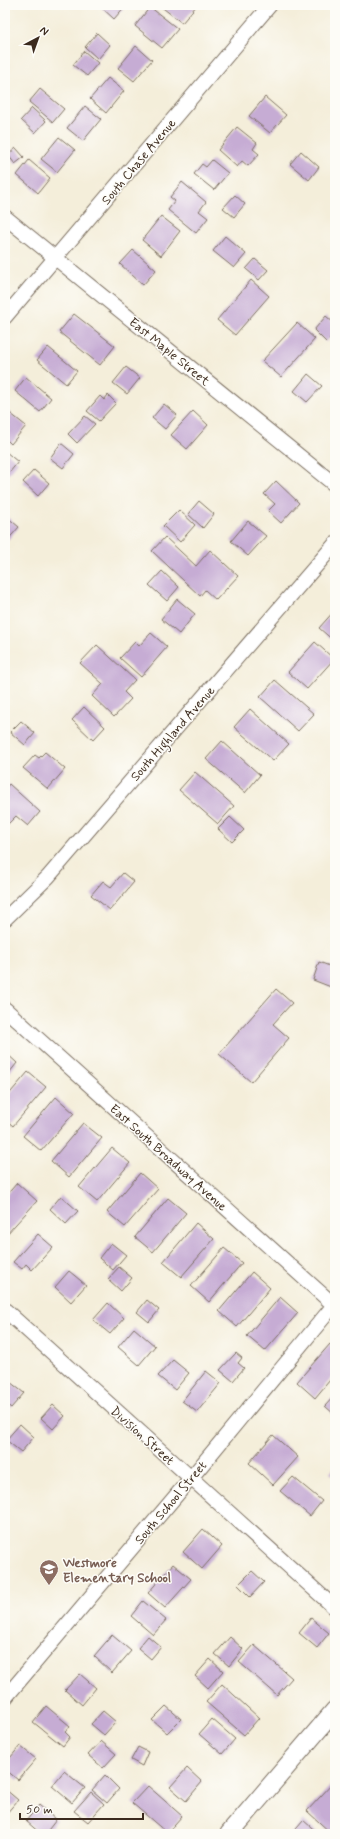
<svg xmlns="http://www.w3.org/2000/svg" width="340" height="1839" viewBox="0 0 340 1839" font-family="Mynerve,sans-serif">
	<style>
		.building { fill: #c6acd4 }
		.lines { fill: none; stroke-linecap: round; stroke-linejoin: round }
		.minor-casing { stroke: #7c6f60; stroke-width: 16 }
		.tertiary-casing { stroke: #7c6f60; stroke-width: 20 }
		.minor { stroke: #fff; stroke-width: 14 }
		.tertiary { stroke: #fff; stroke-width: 18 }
		.labels { text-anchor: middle; stroke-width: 3; stroke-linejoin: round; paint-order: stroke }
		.street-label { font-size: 13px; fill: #3b2a1e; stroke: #fdfcf7 }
		.education-label { font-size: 13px; font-weight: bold; fill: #785e54; stroke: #fdfcf7; text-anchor: start }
	</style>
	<rect width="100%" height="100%" fill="#fdfcf7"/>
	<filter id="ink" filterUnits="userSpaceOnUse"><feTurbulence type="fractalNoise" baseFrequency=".025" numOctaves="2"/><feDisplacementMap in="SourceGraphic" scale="8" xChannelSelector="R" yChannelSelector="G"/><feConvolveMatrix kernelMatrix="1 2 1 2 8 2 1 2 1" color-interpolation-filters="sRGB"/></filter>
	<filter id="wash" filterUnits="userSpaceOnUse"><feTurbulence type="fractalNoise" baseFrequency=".012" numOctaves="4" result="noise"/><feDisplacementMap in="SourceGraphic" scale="16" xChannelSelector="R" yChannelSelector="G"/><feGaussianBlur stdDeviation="0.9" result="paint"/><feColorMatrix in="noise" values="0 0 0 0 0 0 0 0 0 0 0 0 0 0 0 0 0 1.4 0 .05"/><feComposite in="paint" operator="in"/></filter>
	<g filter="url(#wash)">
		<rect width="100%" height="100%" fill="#f4eeda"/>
		<g id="blocks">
			<path class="building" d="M103 5H126L114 19 101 7Z
				M159 5H197L182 23Z
				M150 7 178 29 162 48 135 26Z
				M97 33 110 45 98 59 85 47Z
				M136 46 152 60 134 81 118 68Z
				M84 51 98 63 87 76 73 65Z
				M108 78 124 91 106 113 90 99Z
				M40 89 64 109 53 122 29 102Z
				M265 97 286 115 270 133 249 116Z
				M85 106 101 119 83 141 67 128Z
				M32 108 46 121 35 133 21 120Z
				M237 127 257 143 253 149 259 154 248 166 242 161 237 167 218 150Z
				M59 137 75 150 57 172 41 159Z
				M16 148 24 157 15 164 8 155Z
				M301 151 319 167 309 180 290 164Z
				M29 160 50 178 38 193 17 175Z
				M212 160 228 173 214 190 194 174 202 164 206 167Z
				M182 182 206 202 199 211 208 218 196 233 168 210 175 201 170 197Z
				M235 195 245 204 234 217 223 208Z
				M161 216 180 231 161 256 142 240Z
				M225 236 246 254 234 268 213 251Z
				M133 250 156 270 143 285 120 264Z
				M255 259 268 270 259 280 246 269Z
				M251 280 269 296 235 335 217 320Z
				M74 314 115 346 100 365 59 332Z
				M326 316 335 324V333L326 342 314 330Z
				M297 323 315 339 281 377 262 361Z
				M48 347 77 371 66 384 37 360Z
				M126 367 140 378 127 394 113 383Z
				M308 374 322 386 307 402 294 391Z
				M26 377 51 398 40 412 15 391Z
				M108 395 116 403 99 421 87 411 100 396 104 400Z
				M164 404 177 415 165 429 152 418Z
				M5 409 26 426 11 444 5 438Z
				M193 411 208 425 187 449 171 435Z
				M85 416 95 424 77 443 68 434Z
				M61 443 74 454 63 468 50 458Z
				M5 451 18 462 5 478Z
				M34 470 49 483 38 496 23 482Z
				M276 481 299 503 281 523 268 511 275 504 264 494Z
				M199 501 214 514 203 528 188 514Z
				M179 510 195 525 180 542 163 526Z
				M7 517 19 527 5 543V519Z
				M248 521 266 536 248 556 231 541Z
				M165 537 196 566 210 550 238 576 216 600 205 590 200 596 152 551Z
				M162 571 179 587 167 601 149 585Z
				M177 599 195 614 179 634 161 619Z
				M335 610V642L319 628Z
				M151 633 167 647 141 677 120 658 135 642 139 646Z
				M315 642 334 659 307 689 288 672Z
				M97 645 135 680 124 692 131 699 114 717 92 696 103 684 80 663Z
				M275 680 314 714 298 731 260 697Z
				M84 707 105 727 93 740 72 720Z
				M250 709 289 744 273 761 234 727Z
				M21 721 35 733 25 745 10 732Z
				M222 741 260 775 245 793 206 759Z
				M45 752 65 769 48 789 23 768 35 755 39 758Z
				M195 772 234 806 218 824 179 790Z
				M9 784 40 812 28 826 16 816 5 827V789Z
				M230 817 244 830 232 842 218 829Z
				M123 873 134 882 110 910 91 895 103 881 111 887Z
				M319 962 335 968V977L331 987 313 980Z
				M276 989 292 1003 273 1024 289 1038 251 1082 219 1054Z
				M5 1052 17 1063 5 1078Z
				M28 1072 46 1087 13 1126 5 1119V1099Z
				M56 1097 74 1113 41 1151 23 1136Z
				M83 1123 102 1138 69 1177 51 1161Z
				M112 1148 130 1163 97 1202 79 1187Z
				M140 1173 158 1189 125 1227 107 1212Z
				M17 1183 37 1201 5 1236V1197Z
				M61 1196 78 1211 66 1224 50 1209Z
				M168 1198 186 1213 153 1252 135 1237Z
				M196 1223 214 1239 181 1277 163 1262Z
				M38 1234 53 1247 32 1270 26 1264 22 1269 13 1262Z
				M111 1243 126 1255 113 1270 99 1258Z
				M224 1248 242 1263 209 1302 191 1286Z
				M119 1267 132 1278 121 1291 108 1279Z
				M69 1271 86 1285 71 1302 55 1287Z
				M252 1272 270 1288 237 1327 219 1311Z
				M280 1297 298 1313 265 1351 247 1336Z
				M147 1300 159 1310 149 1322 137 1312Z
				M108 1303 124 1318 110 1334 93 1320Z
				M134 1328 155 1346 139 1365 118 1347Z
				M330 1344 335 1348V1374L315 1398 297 1382Z
				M236 1353 242 1358 238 1363 244 1368 233 1381 220 1370Z
				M173 1360 189 1373 175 1390 158 1376Z
				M206 1371 221 1383 197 1412 182 1401Z
				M5 1378 24 1393 11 1408 5 1403Z
				M335 1395V1415L325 1406Z
				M53 1405 65 1416 53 1429 41 1418Z
				M20 1424 34 1437 21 1452 6 1440Z
				M273 1435 298 1457 273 1485 249 1463Z
				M335 1467V1477L330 1473Z
				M293 1477 322 1501 310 1516 280 1491Z
				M203 1529 222 1546 202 1569 183 1552Z
				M173 1564 191 1579 165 1608 148 1593Z
				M252 1571 264 1582 250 1597 238 1585Z
				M143 1601 166 1620 153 1635 131 1616Z
				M311 1618 329 1633 317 1648 299 1633Z
				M112 1635 131 1651 112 1673 94 1656Z
				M148 1636 161 1647 151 1659 138 1648Z
				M230 1637 243 1649 229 1666 215 1654Z
				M254 1645 292 1678 277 1695 239 1662Z
				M210 1659 223 1671 208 1688 195 1676Z
				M80 1674 96 1688 82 1705 65 1690Z
				M222 1684 259 1718 244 1735 206 1702Z
				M46 1706 70 1726 65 1732 70 1737 63 1746 33 1722Z
				M166 1706 181 1719 167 1733 152 1720Z
				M103 1711 116 1722 104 1735 91 1724Z
				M212 1719 235 1739 222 1754 199 1734Z
				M101 1741 116 1754 103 1768 88 1755Z
				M20 1746 36 1759 18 1780 5 1769V1764Z
				M138 1747 148 1752 142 1766 131 1760Z
				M187 1768 202 1782 186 1801 170 1787Z
				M64 1771 85 1788 72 1803 52 1786Z
				M105 1775 119 1789 107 1803 92 1790Z
				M333 1783 335 1785V1834H332L307 1811Z
				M148 1786 182 1816 167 1833 132 1803Z
				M5 1789 18 1800 5 1815Z
				M91 1792 104 1804 88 1822 74 1811Z
				M39 1805 56 1820 45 1834H41L26 1821Z
				M303 1820 319 1834H291Z"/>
		</g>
	</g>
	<g filter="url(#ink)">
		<use href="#blocks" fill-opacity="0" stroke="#7c6f60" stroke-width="1"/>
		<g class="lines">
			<defs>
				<path id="minor" d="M5 217 335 485
					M5 317 270 5
					M5 919 48 877 335 544
					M5 1009 335 1306
					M5 1310 335 1608
					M5 1698 191 1478 334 1305"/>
				<path id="tertiary" d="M229 1834 335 1710"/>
			</defs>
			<use href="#minor" class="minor-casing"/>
			<use href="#tertiary" class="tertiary-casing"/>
			<use href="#minor" class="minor"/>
			<use href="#tertiary" class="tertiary"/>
		</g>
	</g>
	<defs>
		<symbol id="school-pin" viewBox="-11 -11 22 30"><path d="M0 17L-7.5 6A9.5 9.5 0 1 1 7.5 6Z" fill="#8d6e63" stroke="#fdfcf7"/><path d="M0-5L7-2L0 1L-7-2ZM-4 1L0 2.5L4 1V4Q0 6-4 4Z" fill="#fff"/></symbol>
	</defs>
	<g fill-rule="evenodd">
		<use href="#school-pin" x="38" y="1558" width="22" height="30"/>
	</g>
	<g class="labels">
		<g class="street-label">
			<text transform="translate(138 161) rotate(-50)" y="5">South Chase Avenue</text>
			<text transform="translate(170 351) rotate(39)" y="5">East Maple Street</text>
			<text transform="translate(172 733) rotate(-49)" y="5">South Highland Avenue</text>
			<text transform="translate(169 1157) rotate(42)" y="5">East South Broadway Avenue</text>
			<text transform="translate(143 1435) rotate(42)" y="5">Division Street</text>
			<text transform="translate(170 1502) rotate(-50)" y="5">South School Street</text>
		</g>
		<g class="education-label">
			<text x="63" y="1567">Westmore<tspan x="63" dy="15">Elementary School</tspan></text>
		</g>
	</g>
	<rect width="340" height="1839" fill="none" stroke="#fdfcf7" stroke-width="20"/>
	<g transform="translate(38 38) rotate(41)" stroke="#fdfcf7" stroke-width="3" paint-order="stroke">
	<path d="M0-3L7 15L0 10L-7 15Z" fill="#3b2a1e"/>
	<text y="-6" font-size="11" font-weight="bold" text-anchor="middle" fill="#3b2a1e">N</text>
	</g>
	<path d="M20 1813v6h123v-6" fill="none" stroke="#3b2a1e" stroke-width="2"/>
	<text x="26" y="1813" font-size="12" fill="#3b2a1e" stroke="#fdfcf7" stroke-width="3" paint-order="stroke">50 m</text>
</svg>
